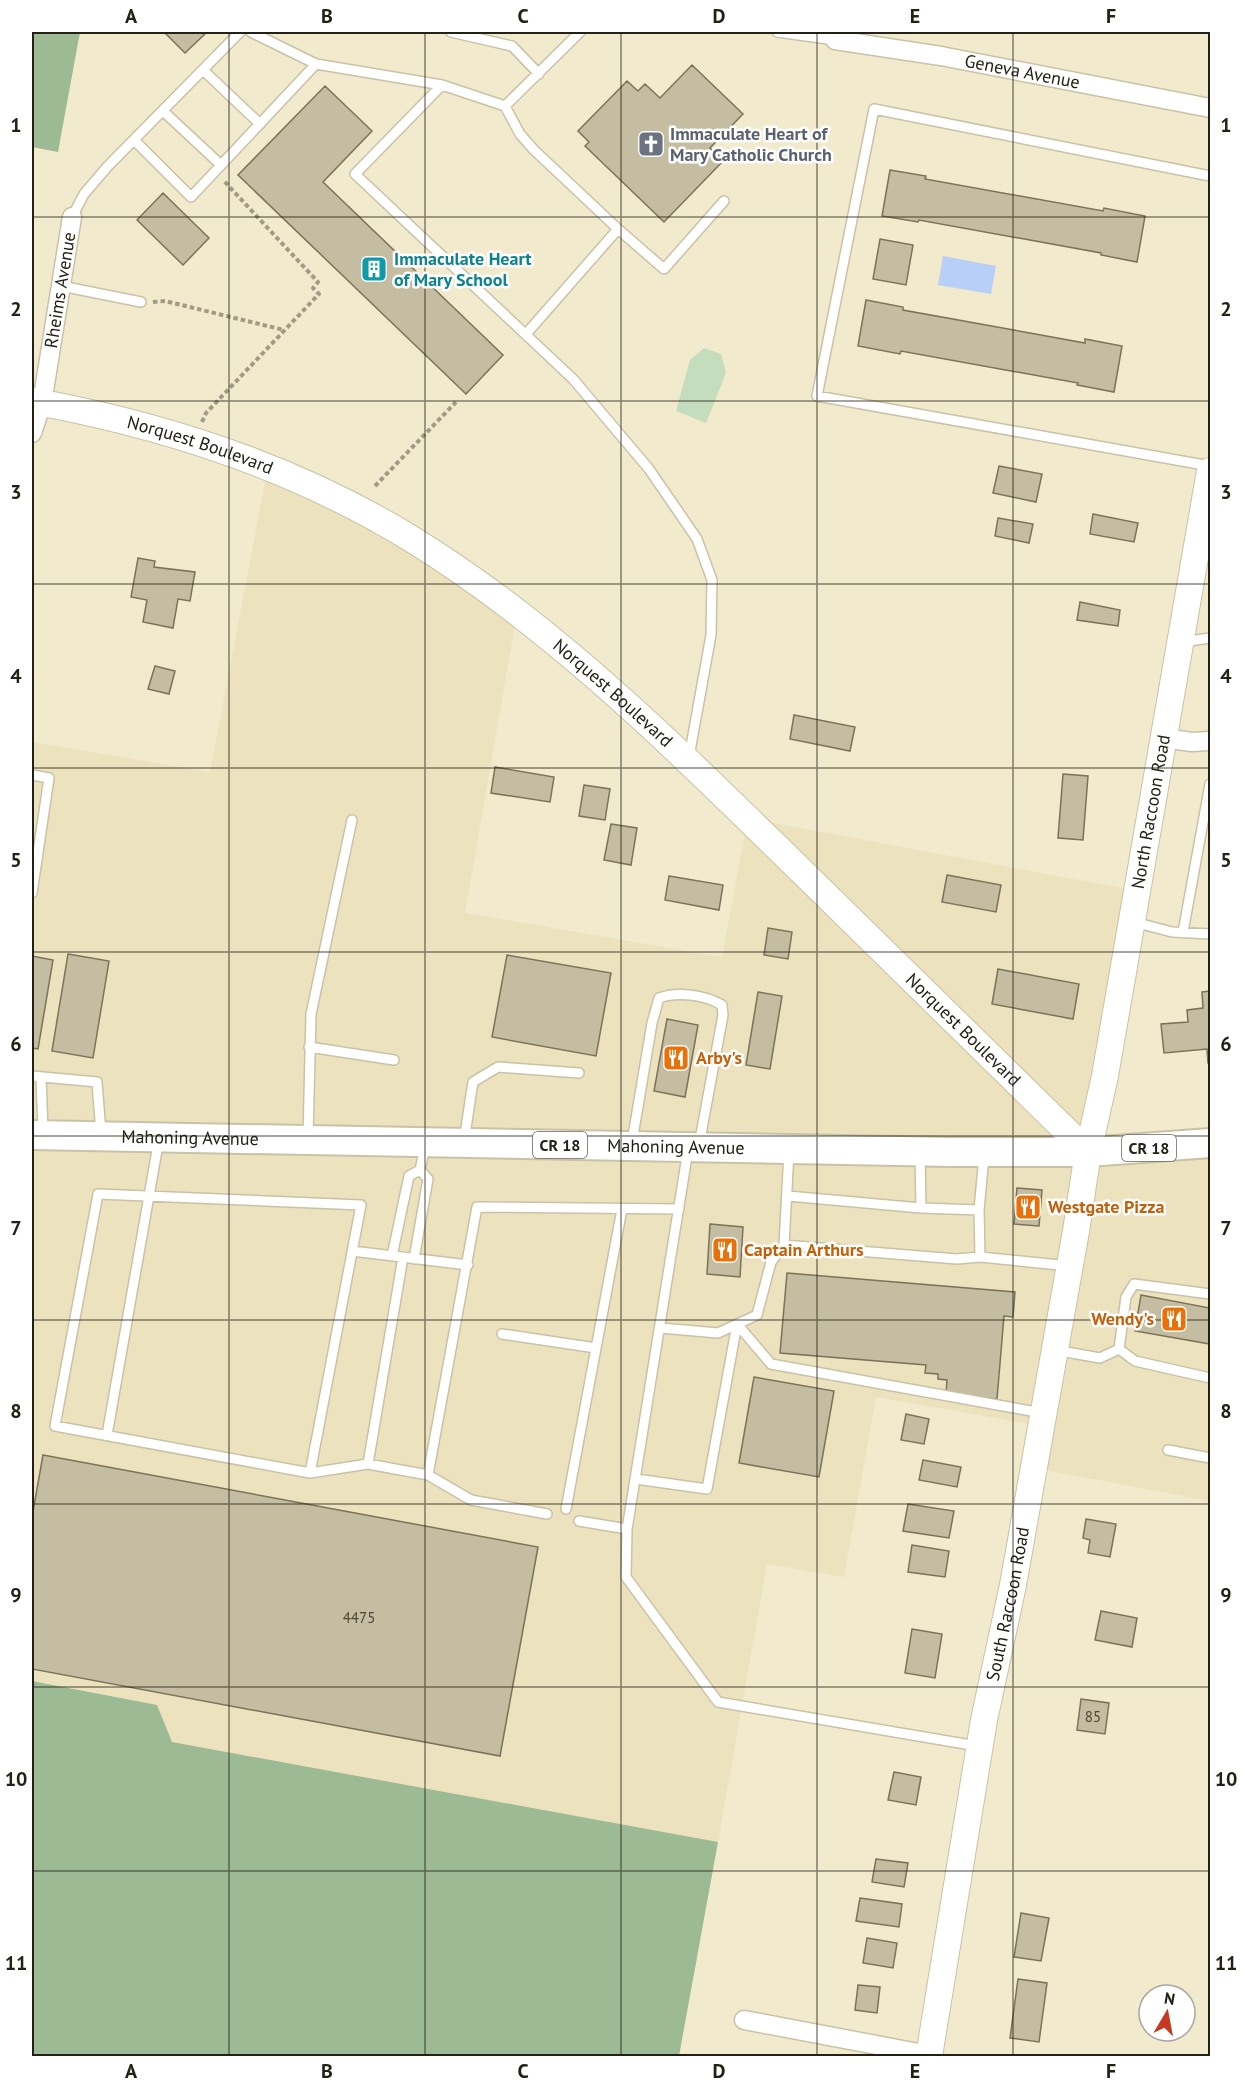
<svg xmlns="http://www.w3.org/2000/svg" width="1242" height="2088" viewBox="0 0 1242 2088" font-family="'PT Sans',sans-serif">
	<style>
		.built { fill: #ece2bd }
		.green { fill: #c4ddbd }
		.forest { fill: #9cba94 }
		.water { fill: #b8cff7 }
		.building { fill: #c5bda1; stroke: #7b7359; stroke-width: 1.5 }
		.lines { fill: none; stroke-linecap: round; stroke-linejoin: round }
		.lane-casing { stroke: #cac2a6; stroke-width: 12 }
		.street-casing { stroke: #cac2a6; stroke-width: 21 }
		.secondary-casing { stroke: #cac2a6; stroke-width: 28 }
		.primary-casing { stroke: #cac2a6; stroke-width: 32 }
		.path { stroke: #a19b85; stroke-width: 4; stroke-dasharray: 4.5 3; stroke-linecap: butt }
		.lane { stroke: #fff; stroke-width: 9 }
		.street { stroke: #fff; stroke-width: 18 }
		.secondary { stroke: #fff; stroke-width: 26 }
		.primary { stroke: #fff; stroke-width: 28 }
		.grid { fill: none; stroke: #232015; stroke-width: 1.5; stroke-opacity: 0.55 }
		.labels { text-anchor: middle; stroke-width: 5; stroke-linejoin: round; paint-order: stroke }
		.number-label { font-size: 15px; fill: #4c4738 }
		.shield { fill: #fff; stroke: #65635b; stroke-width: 1.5 }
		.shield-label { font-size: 16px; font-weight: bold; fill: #232015 }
		.street-label { font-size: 18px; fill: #232015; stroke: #fff }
		.worship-label { font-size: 18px; font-weight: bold; fill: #5b616d; stroke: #fff; text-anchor: start }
		.culture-label { font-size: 18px; font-weight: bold; fill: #0d838f; stroke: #fff; text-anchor: start }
		.food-label { font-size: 18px; font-weight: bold; fill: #c56008; stroke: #fff; text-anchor: start }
		.neatline { fill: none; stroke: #232015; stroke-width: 2 }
		.grid-label { font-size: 20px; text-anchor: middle; font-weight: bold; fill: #232015 }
	</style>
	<rect width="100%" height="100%" fill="#f2eacd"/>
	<path class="built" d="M268 467 517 613 465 913 722 957 748 818 1137 891 1088 1151 1210 1143V1501L1034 1468 1041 1426 876 1397 844 1577 767 1564 718 1842 171 1742 157 1705 32 1681V742L210 772Z"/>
	<path class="green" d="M704 348 721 354 726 373 706 423 676 411 690 360Z"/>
	<path class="forest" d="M32 32H80L58 152 32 147Z
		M32 1681 157 1705 172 1742 718 1842 679 2056H32Z"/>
	<path class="water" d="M943 256 996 266 991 294 938 285Z"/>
	<path class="building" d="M167 32H207L185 53 165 33Z
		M692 65 743 114 710 148 724 160 664 222 585 146 589 142 578 131 627 81 638 91 645 84 660 98Z
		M325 86 372 131 323 182 503 355 466 394 238 175Z
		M890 170 926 176 925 179 1103 211 1104 208 1145 216 1137 262 1101 255V253L919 220 918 222 882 216Z
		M163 193 209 238 183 265 137 220Z
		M880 239 913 245 906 285 873 279Z
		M866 300 903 307V310L1085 343V339L1122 346 1114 392 1077 385 1078 383 901 351 900 354 858 346Z
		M999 466 1042 474 1036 502 993 493Z
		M1093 514 1138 523 1134 542 1090 534Z
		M998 518 1033 524 1029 543 995 536Z
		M138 558 155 561 154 567 195 572 190 601 178 599 173 628 143 622 147 600 131 597Z
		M1080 602 1120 610 1118 626 1077 620Z
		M155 666 175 671 169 694 148 689Z
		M794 715 855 727 850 751 790 739Z
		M495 767 554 777 550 802 491 793Z
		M1063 774 1088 776 1083 840 1058 838Z
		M584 785 610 789 605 820 579 816Z
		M611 824 637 828 631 865 604 860Z
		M947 875 1001 885 996 912 942 902Z
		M669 876 723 885 719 910 665 900Z
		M768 928 792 932 788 959 764 955Z
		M68 954 109 961 93 1058 52 1051Z
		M507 955 611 973 596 1056 492 1037Z
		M32 956 53 960 38 1049 32 1048Z
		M998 969 1079 984 1073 1019 992 1004Z
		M1210 991V1063H1208L1207 1049 1164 1053 1161 1024 1188 1022 1187 1010 1203 1008 1202 992Z
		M758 992 782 996 770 1069 746 1065Z
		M667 1019 698 1025 685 1097 654 1091Z
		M1017 1188 1042 1190 1039 1226 1014 1224Z
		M710 1224 743 1227 740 1277 707 1274Z
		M787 1273 1015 1292 1013 1317 1004 1316 997 1399 946 1394 947 1380 938 1379V1374L925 1373 926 1365 780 1353Z
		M1141 1295 1210 1308V1344L1135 1331Z
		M754 1377 834 1391 819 1477 739 1463Z
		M906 1414 929 1419 924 1444 901 1440Z
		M43 1455 538 1547 500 1756 32 1669V1517Z
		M923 1460 961 1467 957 1487 919 1480Z
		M908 1504 954 1511 949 1538 903 1531Z
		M1086 1519 1116 1524 1110 1557 1088 1553 1090 1540 1083 1538Z
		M912 1545 949 1551 945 1577 908 1572Z
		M1101 1611 1137 1618 1132 1647 1095 1640Z
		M912 1629 942 1634 935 1678 905 1673Z
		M1081 1699 1109 1703 1105 1734 1077 1730Z
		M894 1772 921 1777 916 1805 888 1800Z
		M876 1859 908 1863 904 1887 872 1882Z
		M860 1898 902 1904 899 1927 856 1921Z
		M1021 1913 1049 1918 1041 1961 1014 1957Z
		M867 1938 897 1943 893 1968 863 1963Z
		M1018 1979 1047 1983 1039 2042 1010 2038Z
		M858 1985 880 1987 877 2013 855 2010Z"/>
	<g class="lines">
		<defs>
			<path id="lane" d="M251 32 316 64
				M451 32 512 46 539 74
				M777 32 835 40
				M203 70 260 124
				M442 85 505 106 580 32
				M505 106 520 134 534 150 618 229 526 334
				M163 111 221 165
				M135 141 191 197 316 64 442 85 355 174 573 379 649 469 697 539 712 580 711 635 689 757
				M1210 176 874 109 817 396 1210 466
				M72 217 84 194 108 166 240 32
				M618 229 664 269 724 201
				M61 286 141 302
				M1182 642 1210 638
				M32 775 49 778 32 893
				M1134 922 1172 932 1210 934
				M1183 932 1210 784
				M309 1047 394 1060
				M32 1076 97 1082 101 1133
				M41 1077 43 1131
				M308 1138 311 1014 352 820
				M464 1141 473 1082 498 1067 579 1073
				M632 1142 652 1023 659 998C677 991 705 995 722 1005L723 1015 699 1145
				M688 1150 627 1529 626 1577 718 1702 977 1746
				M789 1151 784 1245 957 1259 980 1257
				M920 1154 921 1208 979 1210 980 1257 1069 1266
				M788 1196 921 1208
				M979 1210 984 1156
				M352 1251 468 1265
				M392 1256 409 1176 420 1170 425 1147
				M414 1259 428 1179 420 1170
				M1210 1294 1134 1284 1126 1297 1119 1349 1135 1361 1210 1378
				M737 1324 771 1364 1042 1413
				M661 1328 718 1333 757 1315 771 1262 784 1245
				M502 1334 596 1348
				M1055 1350 1100 1358 1119 1349
				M107 1435 159 1139
				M1168 1450 1210 1458
				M368 1464 403 1257
				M310 1473 361 1205 98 1194 55 1426 310 1473 368 1464 428 1475 471 1500 547 1514
				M428 1475 477 1207 679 1209
				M636 1479 707 1489 737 1324
				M566 1509 622 1209
				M579 1521 627 1529"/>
			<g id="street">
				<path id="s1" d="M835 40 941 56 1210 108"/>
				<path id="s2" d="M32 433 42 403 72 217"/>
				<path d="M1163 738 1192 742 1210 741"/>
				<path d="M744 2020 929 2055"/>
			</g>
			<g id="secondary">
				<path id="s3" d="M32 401C164 425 294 467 410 538 549 623 668 741 784 854 885 953 987 1053 1088 1152"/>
				<path id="s4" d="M929 2056 984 1720 1013 1585 1076 1231 1088 1152 1105 1076 1210 471"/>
			</g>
			<g id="primary">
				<path id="s5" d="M32 1135 951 1152H1088L1210 1143"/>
			</g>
		</defs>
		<use href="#lane" class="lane-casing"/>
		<use href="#street" class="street-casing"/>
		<use href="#secondary" class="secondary-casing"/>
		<use href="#primary" class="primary-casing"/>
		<path class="path" d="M153 302 165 301 284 330
			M202 422 206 413 319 294 313 288 318 282 224 181
			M375 486 456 402"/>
		<use href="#lane" class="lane"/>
		<use href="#street" class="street"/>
		<use href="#secondary" class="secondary"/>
		<use href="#primary" class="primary"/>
	</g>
	<path class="grid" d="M229 32V2056M425 32V2056M621 32V2056M817 32V2056M1013 32V2056M32 217H1210M32 401H1210M32 584H1210M32 768H1210M32 952H1210M32 1136H1210M32 1320H1210M32 1504H1210M32 1687H1210M32 1871H1210"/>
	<defs>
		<symbol id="church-square" viewBox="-11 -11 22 22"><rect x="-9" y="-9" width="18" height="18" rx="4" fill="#6b7280" stroke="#fff"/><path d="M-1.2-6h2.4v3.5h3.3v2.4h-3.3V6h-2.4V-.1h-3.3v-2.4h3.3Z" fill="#fff"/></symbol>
		<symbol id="building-square" viewBox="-11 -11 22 22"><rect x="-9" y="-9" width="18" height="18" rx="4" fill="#0f9aa8" stroke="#fff"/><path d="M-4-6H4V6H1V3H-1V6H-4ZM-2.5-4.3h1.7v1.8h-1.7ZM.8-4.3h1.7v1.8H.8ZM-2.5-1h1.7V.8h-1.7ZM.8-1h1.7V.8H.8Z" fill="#fff"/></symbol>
		<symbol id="restaurant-square" viewBox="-11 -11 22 22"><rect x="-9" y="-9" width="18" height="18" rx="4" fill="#e8710a" stroke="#fff"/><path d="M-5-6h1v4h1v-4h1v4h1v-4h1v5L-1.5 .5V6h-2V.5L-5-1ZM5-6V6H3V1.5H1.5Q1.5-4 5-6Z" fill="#fff"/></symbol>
	</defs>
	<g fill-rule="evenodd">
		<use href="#church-square" x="636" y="129" width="30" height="30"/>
		<use href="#building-square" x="359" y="254" width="30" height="30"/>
		<use href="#restaurant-square" x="661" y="1043" width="30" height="30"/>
		<use href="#restaurant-square" x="1013" y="1192" width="30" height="30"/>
		<use href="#restaurant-square" x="710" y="1235" width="30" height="30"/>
		<use href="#restaurant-square" x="1159" y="1304" width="30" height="30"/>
	</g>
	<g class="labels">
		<g class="number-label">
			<text x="359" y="1623">4475</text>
			<text x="1093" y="1722">85</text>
		</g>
		<g class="shield">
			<rect x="533" y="1132" width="54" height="26" rx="4.5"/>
			<rect x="1122" y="1135" width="54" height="26" rx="4.5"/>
		</g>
		<g class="shield-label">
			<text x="560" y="1151">CR 18</text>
			<text x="1149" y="1154">CR 18</text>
		</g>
		<g class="street-label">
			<text dy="6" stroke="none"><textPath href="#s1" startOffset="190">Geneva Avenue</textPath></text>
			<text dy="6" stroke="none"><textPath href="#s2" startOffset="146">Rheims Avenue</textPath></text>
			<text dy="6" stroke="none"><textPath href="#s3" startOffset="174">Norquest Boulevard</textPath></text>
			<text dy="6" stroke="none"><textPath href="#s3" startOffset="660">Norquest Boulevard</textPath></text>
			<text dy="6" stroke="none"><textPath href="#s4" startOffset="1264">North Raccoon Road</textPath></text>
			<text dy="6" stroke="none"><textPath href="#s3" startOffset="1146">Norquest Boulevard</textPath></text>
			<text dy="6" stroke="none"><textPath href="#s5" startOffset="158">Mahoning Avenue</textPath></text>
			<text dy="6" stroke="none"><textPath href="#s5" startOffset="644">Mahoning Avenue</textPath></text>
			<text dy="6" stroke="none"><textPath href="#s4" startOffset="459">South Raccoon Road</textPath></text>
		</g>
		<g class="worship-label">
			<text x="670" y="140">Immaculate Heart of<tspan x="670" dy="21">Mary Catholic Church</tspan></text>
		</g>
		<g class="culture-label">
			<text x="394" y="265">Immaculate Heart<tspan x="394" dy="21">of Mary School</tspan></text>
		</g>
		<g class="food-label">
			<text x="696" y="1064">Arby's</text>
			<text x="1048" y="1213">Westgate Pizza</text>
			<text x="744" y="1256">Captain Arthurs</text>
			<text x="1154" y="1325" text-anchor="end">Wendy's</text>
		</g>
	</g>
	<rect width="1242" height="2088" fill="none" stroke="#ffffff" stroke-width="66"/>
	<g transform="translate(1167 2013) rotate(10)"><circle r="28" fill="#ffffff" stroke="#a7a6a1" stroke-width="1.5"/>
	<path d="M0-4.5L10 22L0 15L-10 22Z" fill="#c53922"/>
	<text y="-9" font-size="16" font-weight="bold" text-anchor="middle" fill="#232015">N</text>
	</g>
	<rect x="33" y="33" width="1176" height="2022" class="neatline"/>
	<g class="grid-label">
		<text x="131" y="23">A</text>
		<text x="327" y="23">B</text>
		<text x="523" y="23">C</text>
		<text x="719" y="23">D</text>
		<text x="915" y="23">E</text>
		<text x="1111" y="23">F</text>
		<text x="16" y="132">1</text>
		<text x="1226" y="132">1</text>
		<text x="16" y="316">2</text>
		<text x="1226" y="316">2</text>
		<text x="16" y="499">3</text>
		<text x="1226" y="499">3</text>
		<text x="16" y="683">4</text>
		<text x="1226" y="683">4</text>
		<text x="16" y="867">5</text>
		<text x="1226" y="867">5</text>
		<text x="16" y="1051">6</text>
		<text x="1226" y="1051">6</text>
		<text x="16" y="1235">7</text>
		<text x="1226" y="1235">7</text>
		<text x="16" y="1418">8</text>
		<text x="1226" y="1418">8</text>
		<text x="16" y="1602">9</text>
		<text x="1226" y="1602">9</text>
		<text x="16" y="1786">10</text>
		<text x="1226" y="1786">10</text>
		<text x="16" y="1970">11</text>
		<text x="1226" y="1970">11</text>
		<text x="131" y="2078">A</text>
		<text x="327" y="2078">B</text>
		<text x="523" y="2078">C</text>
		<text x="719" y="2078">D</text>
		<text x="915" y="2078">E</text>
		<text x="1111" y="2078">F</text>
	</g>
</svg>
